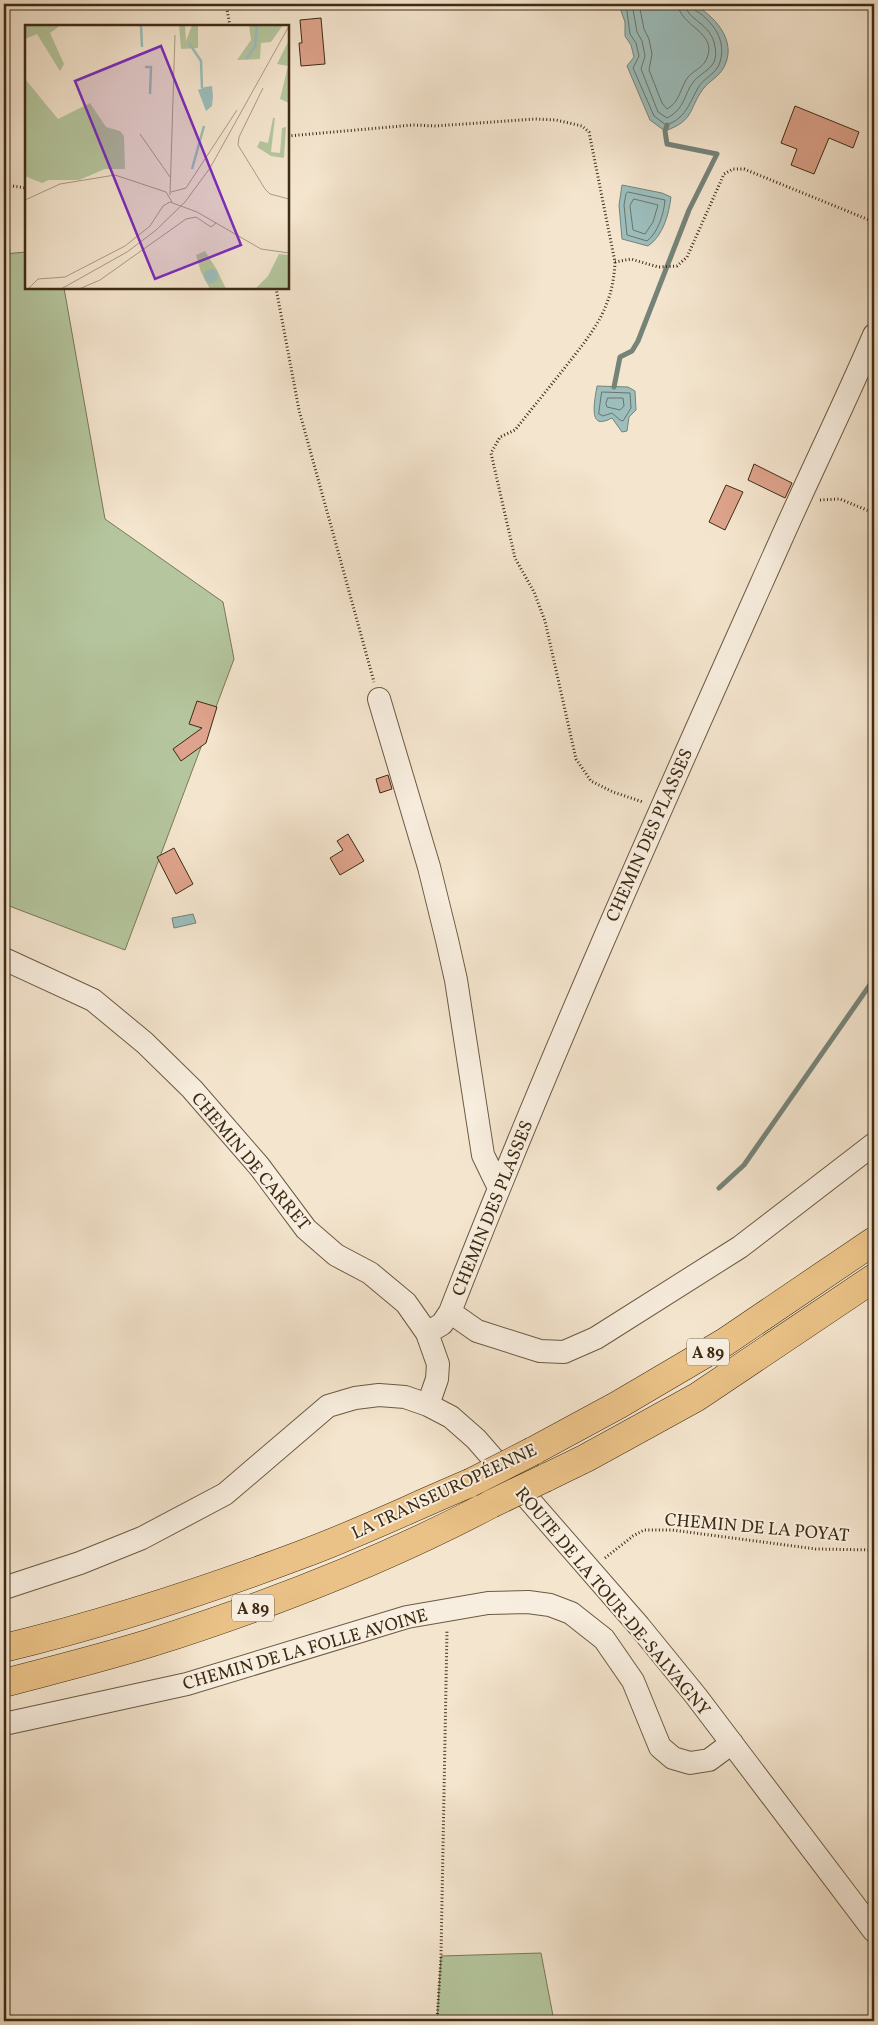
<svg xmlns="http://www.w3.org/2000/svg" width="878" height="2025" viewBox="0 0 878 2025" font-family="Vollkorn,serif">
	<style>
		.green { fill: #b5c69e; stroke: #7a7858 }
		.water { fill: #9cbebd; stroke: #768379 }
		.lines { fill: none; stroke-linecap: round; stroke-linejoin: round }
		.shore { stroke: #6d7468; stroke-width: 1 }
		.stream { stroke: #768379; stroke-width: 5 }
		.building { fill: #dea38c; stroke: #3e2b13 }
		.minor-casing { stroke: #6c5a42; stroke-width: 24 }
		.highway-casing { stroke: #3e2b13; stroke-width: 29 }
		.path { stroke: #3e2b13; stroke-width: 3; stroke-dasharray: 1 2.5; stroke-linecap: butt }
		.minor { stroke: #f8eedf; stroke-width: 22 }
		.highway { stroke: #eac287; stroke-width: 28 }
		.highway-bridge-casing { stroke: #3e2b13; stroke-width: 29; stroke-linecap: butt }
		.highway-bridge { stroke: #eac287; stroke-width: 28 }
		.labels { text-anchor: middle; stroke-width: 4; stroke-linejoin: round; paint-order: stroke }
		.shield { fill: #f8eedf; stroke: #766650; stroke-width: 1 }
		.shield-label { font-size: 16px; font-weight: bold; fill: #3e2b13 }
		.street-label { font-size: 18px; fill: #3e2b13; stroke: #f8eedf }
		.inset-river { fill: none; stroke: #9cbebd; stroke-width: 2.5 }
		.inset-road { fill: none; stroke: #ab9b83; stroke-width: 1 }
		.view { fill: #7b2cbf; fill-opacity: 0.15; stroke: #7b2cbf; stroke-width: 2.5 }
		.inset-edge { fill: none; stroke: #3e2b13; stroke-width: 2.5 }
	</style>
	<rect width="100%" height="100%" fill="#f4e5ce"/>
	<filter id="stains"><feTurbulence type="fractalNoise" baseFrequency=".004" numOctaves="4"/><feColorMatrix values="0 0 0 0 .2 0 0 0 0 .09 0 0 0 0 .02 0 0 0 .5 -.17"/></filter>
	<radialGradient id="worn" r=".72"><stop offset=".6" stop-color="#630" stop-opacity="0"/><stop offset="1" stop-color="#630" stop-opacity=".3"/></radialGradient>
	<path class="green" d="M26 252V288H64L105 519 223 602 234 659 125 950 4 904V254Z
		M541 1953 554 2021H437L441 1956Z"/>
	<path class="water" d="M621 4H693C714 15 738 41 724 67 719 77 709 81 703 89 688 110 695 120 665 131L650 120 627 66 634 57 631 45 625 36V22L620 8Z
		M622 185 662 193 671 197C669 214 663 236 648 246L622 239 619 205Z
		M597 386 628 387 635 391 636 410 629 417 627 431 622 432 612 418C609 419 607 421 604 421 588 426 596 394 597 386Z
		M193 914 196 923 174 928 172 918Z"/>
	<g class="lines">
		<path class="shore" d="M626 4 630 34 636 43 639 56 633 68 654 116 666 125C685 119 689 104 698 88 703 78 717 74 720 62 726 43 716 26 701 14 697 11 692 10 692 4
			M632 4 637 32 642 41 645 56 641 69 658 112 667 118C686 108 683 95 694 81 700 74 709 71 714 62 716 57 716 52 715 47 712 23 686 20 685 4
			M639 4 644 29 649 39 652 54 649 70 662 103 667 109C680 102 680 88 688 77 694 70 704 67 707 58 718 32 679 26 678 4
			M628 192 665 200C664 213 658 233 647 241L627 235 624 205 626 194Z
			M634 199 658 205 653 222 645 234 633 230 630 206Z
			M602 392 630 393 631 408 623 421 620 420 612 413 603 416 599 414Z
			M608 398H623L624 406 620 410 607 407 606 404Z"/>
		<path class="stream" d="M614 387 620 357 632 351 638 341 689 210 717 154 667 144 665 131 667 125
			M719 1188 744 1165 874 979"/>
	</g>
	<path class="building" d="M321 18 325 64 301 66 299 43H302L300 20Z
		M795 106 859 132 853 148 829 138 814 174 791 165 797 149 781 143Z
		M754 464 792 483 785 498 748 480Z
		M726 485 743 492 725 530 709 522Z
		M197 701 217 707 206 743 181 761 173 749 202 728 189 724Z
		M388 775 392 789 380 793 376 779Z
		M348 834 364 861 340 875 330 858 343 850 337 841Z
		M174 848 193 884 176 894 157 857Z"/>
	<g class="lines">
		<defs>
			<path id="minor" d="M379 699 429 867 447 940 456 980 483 1155 499 1188
				M4 959 93 1000 145 1043 192 1089 259 1166 306 1229 336 1255 370 1273 406 1303 427 1333 438 1364 437 1379 428 1405
				M450 1312 477 1331 540 1351 564 1352 596 1338 740 1247 874 1144
				M427 1333 442 1324 450 1312C551 1052 665 799 779 544 810 474 844 405 874 335
				M4 1588 80 1563 142 1538 225 1494 328 1406 355 1398 379 1395 405 1397 428 1405 451 1417 476 1439 639 1626 696 1696 874 1931
				M4 1724 187 1684 407 1617 488 1603 528 1602 550 1605 571 1613 604 1639 633 1681 660 1747 673 1758 690 1763 709 1760 732 1743"/>
			<path id="highway" d="M533 1451 618 1405 725 1342 874 1241
				M545 1478 586 1458 697 1397 874 1278
				M4 1648C106 1623 205 1591 303 1554 360 1533 415 1506 470 1483
				M4 1683C53 1670 102 1658 150 1643 267 1606 383 1561 491 1504"/>
		</defs>
		<use href="#minor" class="minor-casing"/>
		<use href="#highway" class="highway-casing"/>
		<path class="path" d="M226 4 230 26
			M288 136 413 125 436 126 535 119 556 120 582 126 589 132 615 262C613 310 591 334 563 370 547 390 531 410 515 430L500 437 491 453 515 558 534 592 545 621 576 759 591 781 613 792 643 802
			M13 186 26 188
			M615 262 631 259 658 267 677 266 687 257 724 174 733 169H744L874 222
			M276 288 299 410 374 682
			M820 500 840 499 874 513
			M605 1558 633 1536 644 1530H672L816 1549 874 1550
			M437 2021 441 1956 447 1630"/>
		<use href="#minor" class="minor"/>
		<use href="#highway" class="highway"/>
		<defs>
			<path id="highway-bridge" d="M470 1483 533 1451
				M491 1504 545 1478"/>
		</defs>
		<use href="#highway-bridge" class="highway-bridge-casing"/>
		<use href="#highway-bridge" class="highway-bridge"/>
	</g>
	<g class="labels">
		<g class="shield">
			<rect x="687" y="1338.5" width="42" height="27" rx="4"/>
			<rect x="232" y="1594.5" width="42" height="27" rx="4"/>
		</g>
		<g class="shield-label">
			<text x="708" y="1358">A 89</text>
			<text x="253" y="1614">A 89</text>
		</g>
		<g class="street-label">
			<text transform="translate(649 835) rotate(-66)" y="6">CHEMIN DES PLASSES</text>
			<text transform="translate(251 1161) rotate(50)" y="6">CHEMIN DE CARRET</text>
			<text transform="translate(492 1208) rotate(-68)" y="6">CHEMIN DES PLASSES</text>
			<text transform="translate(444 1491) rotate(-25)" y="6">LA TRANSEUROPÉENNE</text>
			<text transform="translate(757 1527) rotate(5)" y="6">CHEMIN DE LA POYAT</text>
			<text transform="translate(613 1601) rotate(50)" y="6">ROUTE DE LA TOUR-DE-SALVAGNY</text>
			<text transform="translate(305 1649) rotate(-16)" y="6">CHEMIN DE LA FOLLE AVOINE</text>
		</g>
	</g>
	<g transform="translate(25 25)">
		<rect width="264" height="264" fill="#f4e5ce"/>
		<path d="M0 0H36L25 8 39 39 35 46 12 9 0 14ZM154 0H160L161 16 167 0H173V23L156 24ZM224 0H258L246 17 236 18 235 34 212 35 226 15ZM264 15V78L255 74 263 41 252 39ZM0 54 33 94 65 78 81 102 95 106 99 111 100 144H80L54 155H24L17 158 0 151ZM248 93H250L246 127 255 128 257 103 261 102 259 133 246 131 232 122 235 116 243 118ZM180 226 192 245 201 264H185L176 247 171 230ZM254 229 264 230V264H230L243 251Z" fill="#b5c69e"/>
		<path d="M180 62 187 61 188 71 187 81 181 86 173 65ZM179 251a7 7 0 1 1 14 0a7 7 0 1 1-14 0Z" fill="#9cbebd"/>
		<path class="inset-river" d="M116 0 117 22M164 18 176 36 177 63M221 34 230 22 232 0M120 42H126L125 69M167 144 179 101"/>
		<path class="inset-road" d="M238 63 214 112 213 120 240 164 245 169 264 174M115 109 145 152M146 167 161 163 212 85M145 170 150 10M0 175 35 159 90 150 141 167 147 177M3 264 13 254 40 252 100 221 125 201 138 181 145 177 172 187 236 224 264 228M36 264 102 227 130 206 160 177 185 143 264 1M54 264 75 255 161 194 171 192 186 202 191 198"/>
		<path class="view" d="M136 21 216 220 130 254 50 56Z"/>
		<rect width="264" height="264" class="inset-edge"/>
	</g>
	<rect width="878" height="2025" fill="none" stroke="#f4e5ce" stroke-width="20"/>
	<rect x="5" y="5" width="868" height="2015" fill="none" stroke="#3e2b13" stroke-width="2.5"/>
	<rect x="10" y="10" width="858" height="2005" fill="none" stroke="#3e2b13"/>
	<rect width="100%" height="100%" filter="url(#stains)"/>
	<rect width="100%" height="100%" fill="url(#worn)"/>
</svg>
